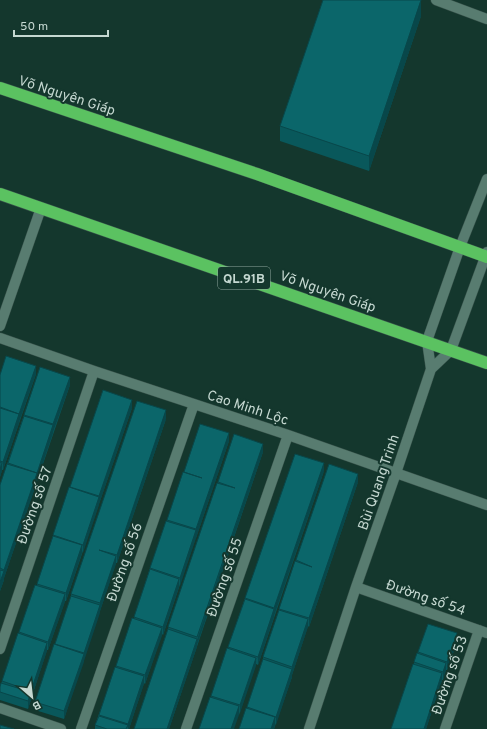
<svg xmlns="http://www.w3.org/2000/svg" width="487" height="729" viewBox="0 0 487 729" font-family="Overpass,sans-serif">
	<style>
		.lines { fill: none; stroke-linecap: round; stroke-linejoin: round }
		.minor-casing { stroke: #37524a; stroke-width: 11 }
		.highway-casing { stroke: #37524a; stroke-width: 13 }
		.minor { stroke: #587c70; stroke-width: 10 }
		.highway { stroke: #5bc261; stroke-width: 12 }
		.wall { fill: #09585b }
		.shaded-wall { fill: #08474a }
		.building { fill: #0b666a; stroke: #08474a }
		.labels { text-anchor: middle; stroke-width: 4; stroke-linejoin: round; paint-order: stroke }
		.shield { fill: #14372d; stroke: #90a8a0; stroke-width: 1 }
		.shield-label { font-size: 13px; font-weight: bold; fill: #c5d8d1 }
		.street-label { font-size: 14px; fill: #c5d8d1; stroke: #14372d }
	</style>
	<rect width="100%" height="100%" fill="#14372d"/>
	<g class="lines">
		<defs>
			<path id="minor" d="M436 0 487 19
				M0 326 41 208
				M0 338 94 371 288 435 487 505
				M431 369 427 341 460 247 487 179
				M356 587 487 633
				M0 649 94 371
				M0 708 61 729
				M81 729 194 404
				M186 729 288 435
				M309 729 356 587 396 473 431 369 451 350 487 252
				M445 729 479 630"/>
			<path id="highway" d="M0 88 257 174 487 257
				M0 194 487 363"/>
		</defs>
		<use href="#minor" class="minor-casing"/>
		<use href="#highway" class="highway-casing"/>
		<use href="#minor" class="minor"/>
		<use href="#highway" class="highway"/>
	</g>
	<path class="wall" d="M421 16 369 171 280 141V126Z
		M36 374 3 470H2L0 477V375Z
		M70 385 4 578V580L0 591V485L24 415Z
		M132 408 99 504 66 601H65L48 650H47L31 699 28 709 0 700V687L2 681 19 632 37 585 70 487Z
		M166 419 117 563H116L64 719 35 710V702L55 645 71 596V594Z
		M229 441 196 538V537L163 635 162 634 145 684 144 683 129 729H95V725L116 667V666L134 619 150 568 184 472Z
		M263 452 169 729H134L218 482Z
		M324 471 258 665 256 664 239 715 211 697V696L228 649 245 598Z
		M358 482 309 627 308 626 292 675V677L274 729H239L247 708 263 659V657L296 560Z
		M457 642 447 670H446L443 680H442L426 729H391L418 652Z"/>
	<path class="shaded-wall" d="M421 0V16L369 171V156Z
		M36 366V374L19 422V414Z
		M70 377V385L53 432V424Z
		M132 400V408L99 504V496Z
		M166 410V419L117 563V555Z
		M19 414V423L3 470V462Z
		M53 425V433L37 481V473Z
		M229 433V441L196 538V529Z
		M263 444V452L197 645V647L169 729H167Z
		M2 463V471L0 477V469Z
		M324 463V471L274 616V608Z
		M37 473V482L4 578V580L0 591V582L4 572V570Z
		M358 474V482L309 627V618Z
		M99 497V505L83 553V545Z
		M196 530V538L180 586V578Z
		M82 545V553L66 601V593Z
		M116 556V564L100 611V603Z
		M179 579V587L163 635V627Z
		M65 594V602L48 650V642Z
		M100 605V613L84 661V653Z
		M274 609V617L258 665V657Z
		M308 619V627L292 675V667Z
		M162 628V636L145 684V675Z
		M457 633V642L447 670V662Z
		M47 643V651L31 699V691Z
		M84 654V662L64 719V711Z
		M256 658V666L240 713V705Z
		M446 663V671L443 680V672Z
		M292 669V677L276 725V717Z
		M442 673V681L426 729H424Z
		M144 676V684L129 729H128V724Z
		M31 692V700L28 709V701Z
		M239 706V715L234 729H231Z
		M275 717V725L274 729H271Z"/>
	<path class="building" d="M323 0H421L369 156 280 126Z
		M6 356 36 366 19 414 0 407V375Z
		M40 367 70 377 53 424 24 415Z
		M103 390 132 400 99 496 70 487Z
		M137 401 166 410 117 555 99 550 116 556 100 603 71 594Z
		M0 408 19 414 3 462 0 461Z
		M24 416 53 425 37 473 8 463Z
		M200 424 229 433 196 529 167 520 183 472 202 478 184 472Z
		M234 434 263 444 197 637 168 627 217 483 235 488 218 482Z
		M295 454 324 463 274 608 245 598Z
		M0 462 2 463 0 469Z
		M7 464 37 473 4 570 0 568V485Z
		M329 464 358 474 309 618 279 609 295 561 312 567 296 560Z
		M69 487 99 497 83 545 53 535Z
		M166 521 196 530 180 578 150 568Z
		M53 536 82 545 66 593 37 584Z
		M150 569 179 579 163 627 134 617Z
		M0 570 4 571 0 582Z
		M35 585 65 594 48 642 19 632Z
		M71 596 100 605 84 653 55 644Z
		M245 599 274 609 258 657 228 647Z
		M279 610 308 619 292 667 263 657Z
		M132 618 162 628 145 675 116 666Z
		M428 624 457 633 447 662 418 652Z
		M168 629 197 639 167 729H134Z
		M18 633 47 643 31 691 2 681Z
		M54 644 84 654 64 711 35 702Z
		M227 648 256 658 240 705 211 696Z
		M417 653 446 663 443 672 414 662Z
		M263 659 292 669 276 717 247 707Z
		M413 664 442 673 424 729H391Z
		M115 667 144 676 128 724 99 715Z
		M1 683 31 692 28 701 0 692V687Z
		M210 697 239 706 231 729H199Z
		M246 708 275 717 271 729H239Z
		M99 716 128 725 126 729H107L95 725Z
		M0 725 14 729H0Z"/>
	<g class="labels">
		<rect class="shield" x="218" y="267" width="52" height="22" rx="3"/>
		<g class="shield-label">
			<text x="244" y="283">QL.91B</text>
		</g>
		<g class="street-label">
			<text transform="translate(67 95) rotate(18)" y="5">Võ Nguyên Giáp</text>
			<text transform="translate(328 291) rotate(19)" y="5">Võ Nguyên Giáp</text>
			<text transform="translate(248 407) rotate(18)" y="5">Cao Minh Lộc</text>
			<text transform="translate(378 482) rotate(-71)" y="5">Bùi Quang Trinh</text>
			<text transform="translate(34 505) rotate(-71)" y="5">Đường số 57</text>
			<text transform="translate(124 562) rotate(-71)" y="5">Đường số 56</text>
			<text transform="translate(224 577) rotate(-71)" y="5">Đường số 55</text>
			<text transform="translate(426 597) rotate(19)" y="5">Đường số 54</text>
			<text transform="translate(449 675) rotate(-71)" y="5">Đường số 53</text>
		</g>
	</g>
	<g transform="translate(32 697) rotate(152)" stroke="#14372d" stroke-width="3" paint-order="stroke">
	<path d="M0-3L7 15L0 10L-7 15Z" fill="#c5d8d1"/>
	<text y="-6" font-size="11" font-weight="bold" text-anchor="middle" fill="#c5d8d1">B</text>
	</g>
	<path d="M14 30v6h94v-6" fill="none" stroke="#c5d8d1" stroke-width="2"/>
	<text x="20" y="30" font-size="12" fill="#c5d8d1" stroke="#14372d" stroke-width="3" paint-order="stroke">50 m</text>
</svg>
